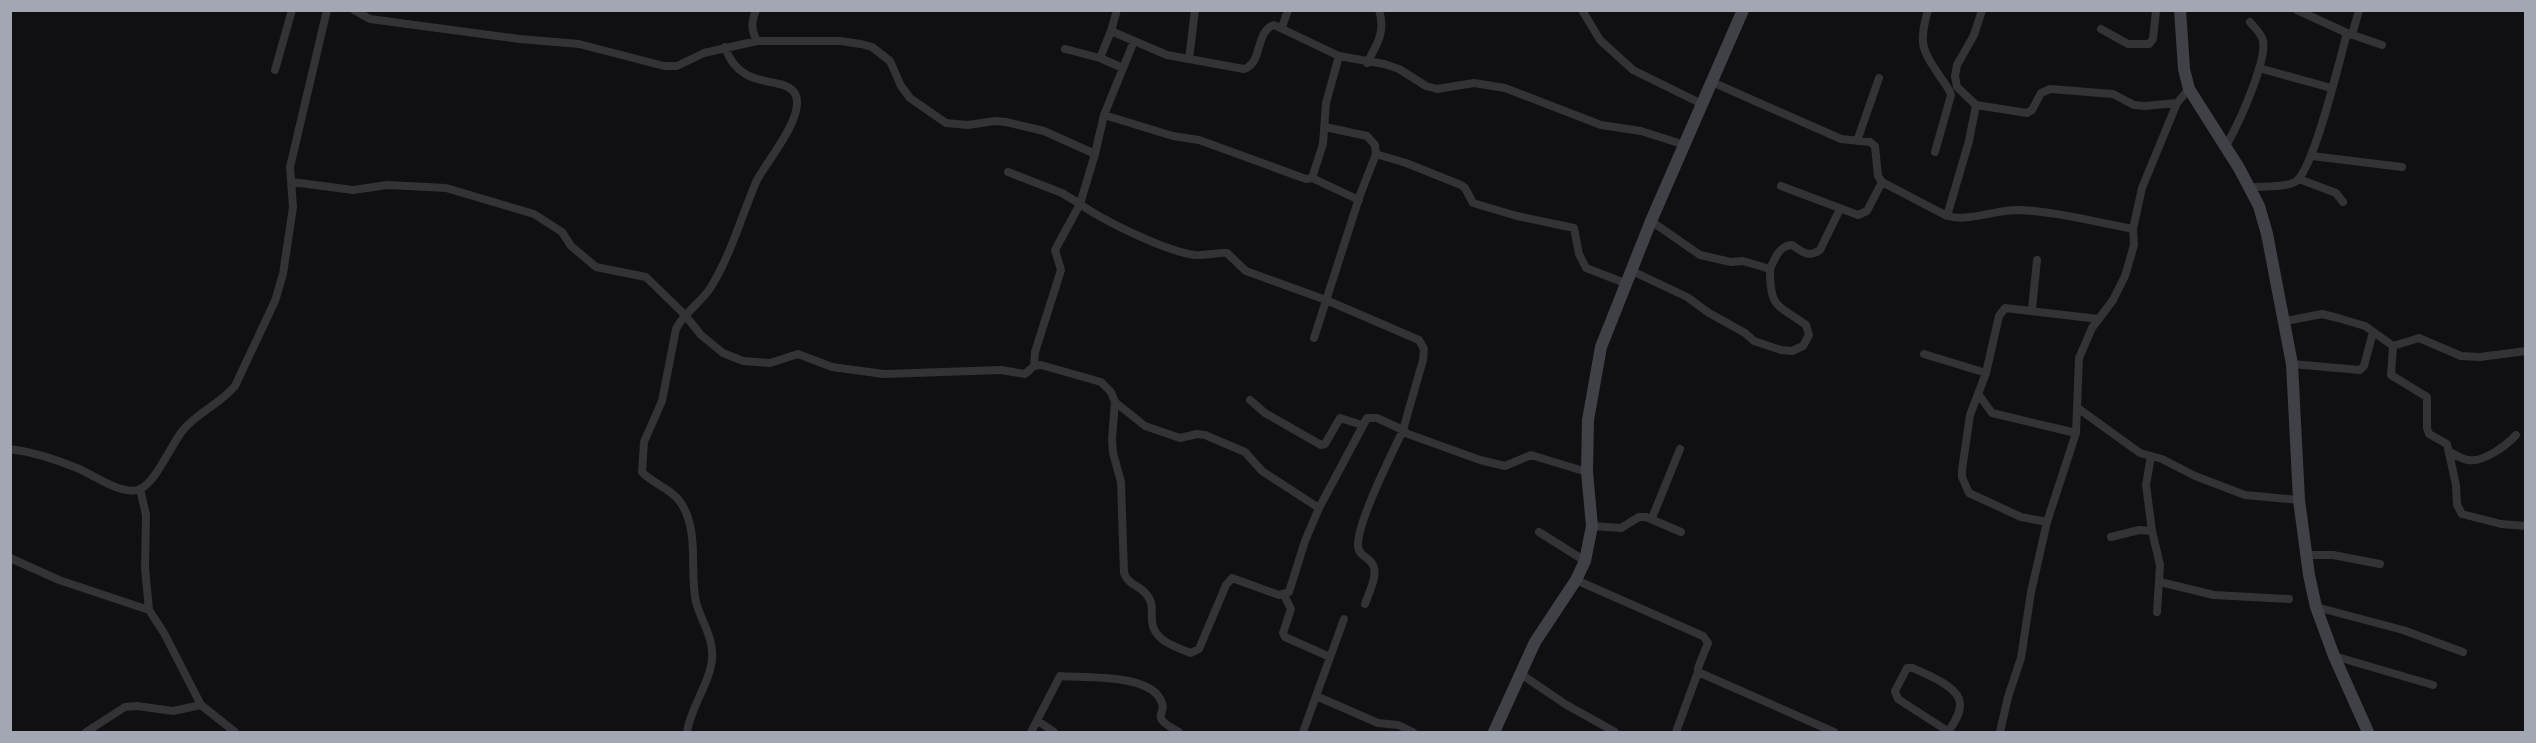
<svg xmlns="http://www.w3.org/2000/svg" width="2536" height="743" viewBox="0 0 2536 743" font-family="Montserrat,sans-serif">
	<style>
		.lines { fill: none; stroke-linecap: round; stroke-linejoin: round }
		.street { stroke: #323237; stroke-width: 8 }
		.secondary { stroke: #404147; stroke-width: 12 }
	</style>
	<rect width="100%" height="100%" fill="#101012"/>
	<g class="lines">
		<path class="street" d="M354 10 370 19 520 39 579 44 664 66H677L704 53 757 41H840L861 44 872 47 890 61 901 86 910 98 946 123 968 125 995 121 1006 122 1044 131 1095 154 1080 204C1104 221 1165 251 1195 255 1206 256 1216 252 1227 253L1246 271 1326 300 1419 340 1424 349 1423 360 1403 430 1408 434 1480 460 1505 466 1531 455 1587 472
			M756 10C751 23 751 29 757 41
			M1117 10 1111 31 1167 55 1244 69C1263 63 1255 31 1274 25L1339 56 1384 64 1399 69 1426 86 1437 89 1474 83 1505 88 1601 125 1641 131 1685 145
			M1582 10 1600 40 1633 70 1702 104
			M1928 10C1918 44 1922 50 1941 78 1945 84 1949 88 1951 95L1935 152
			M1982 10 1974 35 1957 65 1955 76 1957 87 1976 105 2027 113 2032 110 2041 93 2050 89 2113 94 2134 105 2144 106 2177 103
			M2297 10 2347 33 2382 45
			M1282 27 1288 10
			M2101 29 2128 44H2149L2153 39 2156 10
			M1111 31 1100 58 1123 68
			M2352 35 2359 10
			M1065 49 1100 58
			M1189 59 1195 10
			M1367 63C1377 44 1386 32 1379 10
			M2259 68 2331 88
			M275 70 292 10
			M1712 82 1841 139 1870 142 1875 146 1878 176 1882 182 1947 216C1969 222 1994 210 2017 210 2055 211 2095 222 2133 229
			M1104 115 1173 136 1199 140 1306 179 1312 178 1359 200
			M1325 127 1367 136 1375 145 1376 154 1406 163 1461 185 1465 188 1473 203 1517 216 1574 228 1579 254 1586 268 1625 283
			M1857 141 1879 78
			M2225 147C2237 128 2267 62 2263 41 2262 34 2254 27 2250 22
			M1095 154 1104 115 1134 41
			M2312 156 2402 167
			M1008 172 1062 193 1080 204 1055 250 1061 270 1035 352 1034 366
			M1312 178 1323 144 1326 103 1339 56
			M2299 179 2336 193 2343 202
			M292 182 353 190 388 185 446 188 534 214 562 232 571 246 596 267 646 277 685 315 701 335 723 353 743 361 770 363 798 354 832 367 884 374 1001 370 1025 374 1034 366 1041 365 1101 382 1111 392 1115 402 1145 426 1180 438 1197 434 1205 435 1245 452 1262 471 1319 508
			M1781 186 1858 215 1867 211 1882 182
			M2249 187C2263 186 2283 188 2295 182 2314 171 2340 58 2347 33
			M1947 216 1969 141 1976 105
			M1651 221 1700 255 1731 262 1743 261 1770 269C1775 258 1779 246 1792 245 1802 252 1809 258 1820 250L1840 209
			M1632 271 1687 297 1709 313 1745 333 1754 341 1781 350 1792 351 1803 346 1809 335 1806 325C1778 304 1770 310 1770 269
			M2032 309 2037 260
			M2285 321 2322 314 2338 318 2365 326 2393 346 2419 338 2461 356 2480 357 2526 351
			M1314 338 1360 195 1376 154
			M2393 346 2391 375 2427 397V428L2429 434 2447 444 2456 485 2457 505 2462 514 2501 524 2526 526
			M1924 354 1986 373
			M2292 364 2360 370 2364 366 2373 332
			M1979 395 1992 413 2076 433
			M1250 400 1265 413 1321 445 1325 444 1340 418 1362 425
			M1115 402 1112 439 1113 453 1121 482 1124 573C1130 587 1139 584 1147 595 1154 604 1151 611 1152 622 1154 641 1176 647 1191 653L1199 649 1226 585 1232 578 1279 595 1289 592 1305 541 1319 508 1367 418H1377L1403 430C1392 454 1356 524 1358 547 1359 554 1365 556 1370 561 1381 571 1369 592 1365 604
			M2079 409 2140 453 2162 459 2195 476 2245 495 2299 500
			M10 449C33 452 55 459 77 468 92 474 123 497 140 489 156 482 171 445 183 430 198 412 220 404 235 386L275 301 283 274 293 207 290 167 327 10
			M2450 452C2455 455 2462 459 2468 460 2483 463 2507 445 2516 435
			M2151 456 2146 485 2152 531 2160 565 2157 612
			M140 489 146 515 145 568 149 610 164 633 201 705 235 732
			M1652 518 1680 449
			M2047 522 2021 517 1969 493 1962 477V470L1970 415 1986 373 1999 316 2005 308 2099 319
			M1592 526 1621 528 1639 517H1646L1681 532
			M1539 532 1585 561
			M2111 537 2139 530 2152 531
			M2306 555H2333L2380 564
			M10 558 59 580 149 610
			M1576 580 1703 636 1708 643 1698 668V672L1834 732
			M2160 582 2214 595 2289 599
			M1284 595 1291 609 1283 633 1285 637 1330 657
			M2316 607 2403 630 2463 652
			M2334 656 2433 685
			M1521 674 1565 704 1615 732
			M1316 696 1344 619
			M1038 721 1054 732
			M86 732 125 707 137 706 173 711 201 705
			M687 732C691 706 710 683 712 659 714 638 701 621 696 602 689 570 700 533 681 503 672 489 653 484 642 472L644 442 662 401 676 329C684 312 701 303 711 287 731 254 741 218 756 182 765 163 809 113 794 92 782 75 740 92 725 47
			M1031 732 1060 676C1084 678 1144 674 1159 697 1172 717 1144 713 1179 732
			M1303 732 1316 696 1378 723 1398 725 1413 732
			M1676 732 1698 672
			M1948 732C1953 724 1960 715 1960 705 1961 687 1927 675 1913 668H1907L1895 691 1898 699 1949 732
			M2000 732 2008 697 2021 658 2031 592 2047 522 2076 433 2079 358 2092 328 2113 300 2125 276 2134 245 2133 229 2142 188 2177 103 2189 89"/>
		<path class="secondary" d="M2180 10 2184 69 2189 89 2239 168 2259 206 2267 234 2292 364 2299 500 2309 575 2316 607 2334 656 2368 732
			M1494 732 1535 642 1576 580 1585 561 1592 526 1587 472 1588 420 1601 347 1651 221 1743 10"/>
	</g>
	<rect width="2536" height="743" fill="none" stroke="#a2a7b3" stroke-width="24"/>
</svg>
